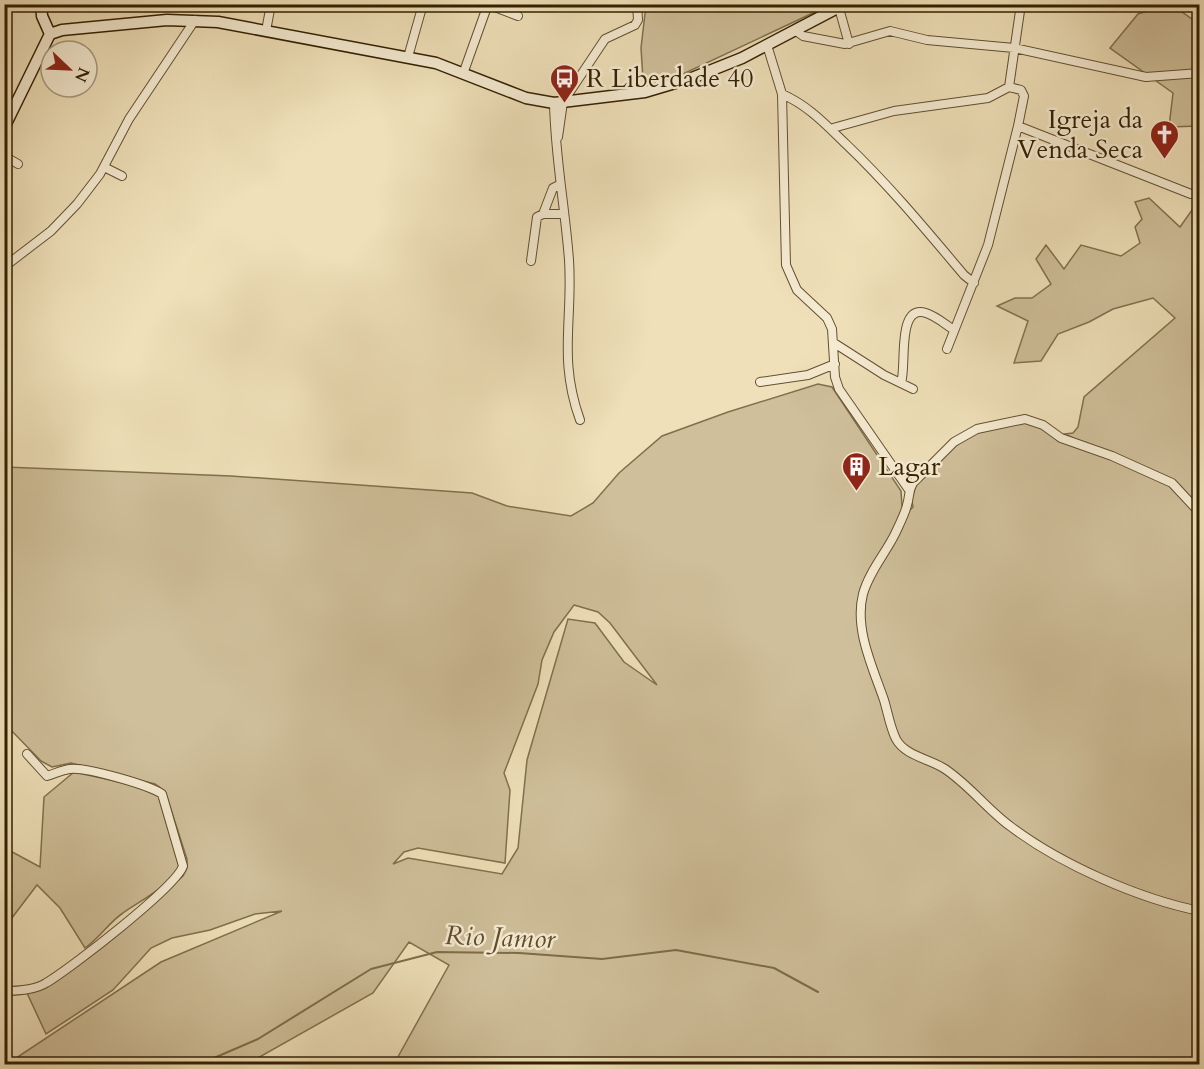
<svg xmlns="http://www.w3.org/2000/svg" width="1204" height="1069" viewBox="0 0 1204 1069" font-family="Cardo,serif">
	<style>
		.green { fill: #cfbf9a; stroke: #81704e; stroke-width: 1.5; fill-rule: evenodd }
		.lines { fill: none; stroke-linecap: round; stroke-linejoin: round }
		.stream { stroke: #7d6c4a; stroke-width: 2 }
		.street-casing { stroke: #62502f; stroke-width: 10 }
		.secondary-casing { stroke: #332001; stroke-width: 13 }
		.street { stroke: #f5ebd2; stroke-width: 8 }
		.secondary { stroke: #f5ebd2; stroke-width: 10 }
		.labels { text-anchor: middle; stroke-width: 5; stroke-linejoin: round; paint-order: stroke }
		.poi-label { font-size: 26px; fill: #332001; stroke: #f5ebd2; text-anchor: start }
		.water-label { font-size: 27px; font-style: italic; fill: #5e4c2b; stroke: #f5ebd2 }
	</style>
	<rect width="100%" height="100%" fill="#efe0b9"/>
	<filter id="stains"><feTurbulence type="fractalNoise" baseFrequency=".00333" numOctaves="4"/><feColorMatrix values="0 0 0 0 .2 0 0 0 0 .09 0 0 0 0 .02 0 0 0 .5 -.17"/></filter>
	<radialGradient id="worn" r=".72"><stop offset=".6" stop-color="#630" stop-opacity="0"/><stop offset="1" stop-color="#630" stop-opacity=".3"/></radialGradient>
	<path class="green" d="M646 5H830L666 82 643 79 641 48Z
		M1166 5H1172L1199 24V126L1169 127 1173 93 1110 48 1138 14Z
		M1149 198 1180 227 1192 210 1199 206V1064H394L449 965 409 942 373 993 247 1064H7L161 962 282 911 255 914 210 930 172 938 151 948 113 990 46 1034 27 993C68 984 149 907 183 876L187 868V859L165 791 155 784 71 763 52 767 41 761 5 724V467L231 476 472 493 507 506 571 516 593 503 619 473 662 436 728 412 818 384 832 387 901 491 902 506 908 512 913 507 910 492 924 472 965 438 974 432 1027 421 1051 433 1058 441 1100 452 1065 434 1073 433 1078 427 1084 397 1175 318 1153 298 1113 309 1089 322 1058 334 1041 361 1014 363 1028 321 997 306 1015 298H1032L1051 284 1036 259 1046 245 1064 269 1081 245 1121 256 1140 243 1135 227 1142 219 1135 202ZM574 605 598 612 610 623 657 685 624 662 595 623 568 619 527 760 518 848 502 874 408 858 393 864 404 852 418 848 505 863 510 790 504 773 538 684 542 660 554 632Z
		M74 772 151 789 158 794 179 865C174 884 138 902 123 913 109 922 100 938 85 948L60 908 37 885 5 927V848L40 867 44 797Z"/>
	<g class="lines">
		<path class="stream" d="M200 1064 258 1039 371 969 437 952 519 953 602 959 676 950 774 968 818 992"/>
		<defs>
			<path id="street" d="M487 4 518 16
				M839 8 849 44
				M266 31 271 4
				M796 31 803 36 845 44 890 31 927 40 1014 48 1146 77 1200 73
				M767 45 782 94 786 265 797 290 827 318 832 329 835 377 839 389 909 490
				M408 57 423 4
				M463 74 488 4
				M782 94C809 106 826 125 846 144 889 185 926 230 964 275L974 283
				M554 103C555 156 565 207 569 260 573 320 558 359 580 420
				M1018 126 1191 194 1200 195
				M833 128 894 111 988 98 1009 87
				M558 137 563 102 605 39 635 25 638 20 637 4
				M4 156 18 164
				M104 167 122 176
				M559 185 553 188 543 214H563
				M531 261 537 217 543 214
				M4 267 51 231 77 204 100 174 129 119 195 20
				M834 343 884 375 913 389
				M947 349 988 245 1018 126 1024 96 1021 90 1009 87 1021 4
				M760 382 808 375 835 364
				M901 383C907 366 896 304 926 313 936 316 946 325 954 330
				M1200 513 1172 483 1112 456 1061 438 1043 425 1025 419 977 429 954 442 913 483C908 491 910 496 907 505 905 514 899 525 895 534 885 554 869 572 863 594 854 629 873 668 884 700 888 713 890 727 896 739 905 756 930 759 945 769 969 785 988 810 1010 826 1060 864 1139 899 1200 911
				M4 991C17 991 35 990 46 983 70 969 176 887 183 866L162 794C149 785 86 767 70 769 62 770 54 774 47 776L27 754"/>
			<path id="secondary" d="M41 4 42 16 50 34
				M4 128 50 34 62 30 167 20 218 22 436 63 526 98 554 103 645 92 692 78 742 58 845 4"/>
		</defs>
		<use href="#street" class="street-casing"/>
		<use href="#secondary" class="secondary-casing"/>
		<use href="#street" class="street"/>
		<use href="#secondary" class="secondary"/>
	</g>
	<defs>
		<symbol id="bus-pin" viewBox="-11 -11 22 30"><path d="M0 17L-7.5 6A9.5 9.5 0 1 1 7.5 6Z" fill="#8f2418" stroke="#f5ebd2"/><path d="M-5-6H5V4H4V6H2V4H-2V6H-4V4H-5ZM-3.5-4V0h7V-4ZM-3.5 1.2v1.5H-2V1.2ZM2 1.2v1.5H3.5V1.2Z" fill="#fff"/></symbol>
		<symbol id="church-pin" viewBox="-11 -11 22 30"><path d="M0 17L-7.5 6A9.5 9.5 0 1 1 7.5 6Z" fill="#8f2418" stroke="#f5ebd2"/><path d="M-1.2-6h2.4v3.5h3.3v2.4h-3.3V6h-2.4V-.1h-3.3v-2.4h3.3Z" fill="#fff"/></symbol>
		<symbol id="building-pin" viewBox="-11 -11 22 30"><path d="M0 17L-7.5 6A9.5 9.5 0 1 1 7.5 6Z" fill="#8f2418" stroke="#f5ebd2"/><path d="M-4-6H4V6H1V3H-1V6H-4ZM-2.5-4.3h1.7v1.8h-1.7ZM.8-4.3h1.7v1.8H.8ZM-2.5-1h1.7V.8h-1.7ZM.8-1h1.7V.8H.8Z" fill="#fff"/></symbol>
	</defs>
	<g fill-rule="evenodd">
		<use href="#bus-pin" x="548" y="62" width="33" height="45"/>
		<use href="#church-pin" x="1148" y="118" width="33" height="45"/>
		<use href="#building-pin" x="840" y="450" width="33" height="45"/>
	</g>
	<g class="labels">
		<g class="poi-label">
			<text x="586" y="87">R Liberdade 40</text>
			<text x="1143" y="128" text-anchor="end">Igreja da<tspan x="1143" dy="30">Venda Seca</tspan></text>
			<text x="878" y="475">Lagar</text>
		</g>
		<g class="water-label">
			<text transform="translate(500 937) rotate(2)" y="9">Rio Jamor</text>
		</g>
	</g>
	<rect width="1204" height="1069" fill="none" stroke="#efe0b9" stroke-width="24"/>
	<rect x="6" y="6" width="1192" height="1057" fill="none" stroke="#332001" stroke-width="3"/>
	<rect x="12" y="12" width="1180" height="1045" fill="none" stroke="#332001" stroke-width="1.5"/>
	<g transform="translate(69 69) rotate(113)"><circle r="28" fill="#f5ebd2" stroke="#a79a7e" stroke-width="1.5"/>
	<path d="M0-4.5L10 22L0 15L-10 22Z" fill="#8f2418"/>
	<text y="-9" font-size="16" font-weight="bold" text-anchor="middle" fill="#332001">N</text>
	</g>
	<rect width="100%" height="100%" filter="url(#stains)"/>
	<rect width="100%" height="100%" fill="url(#worn)"/>
</svg>
